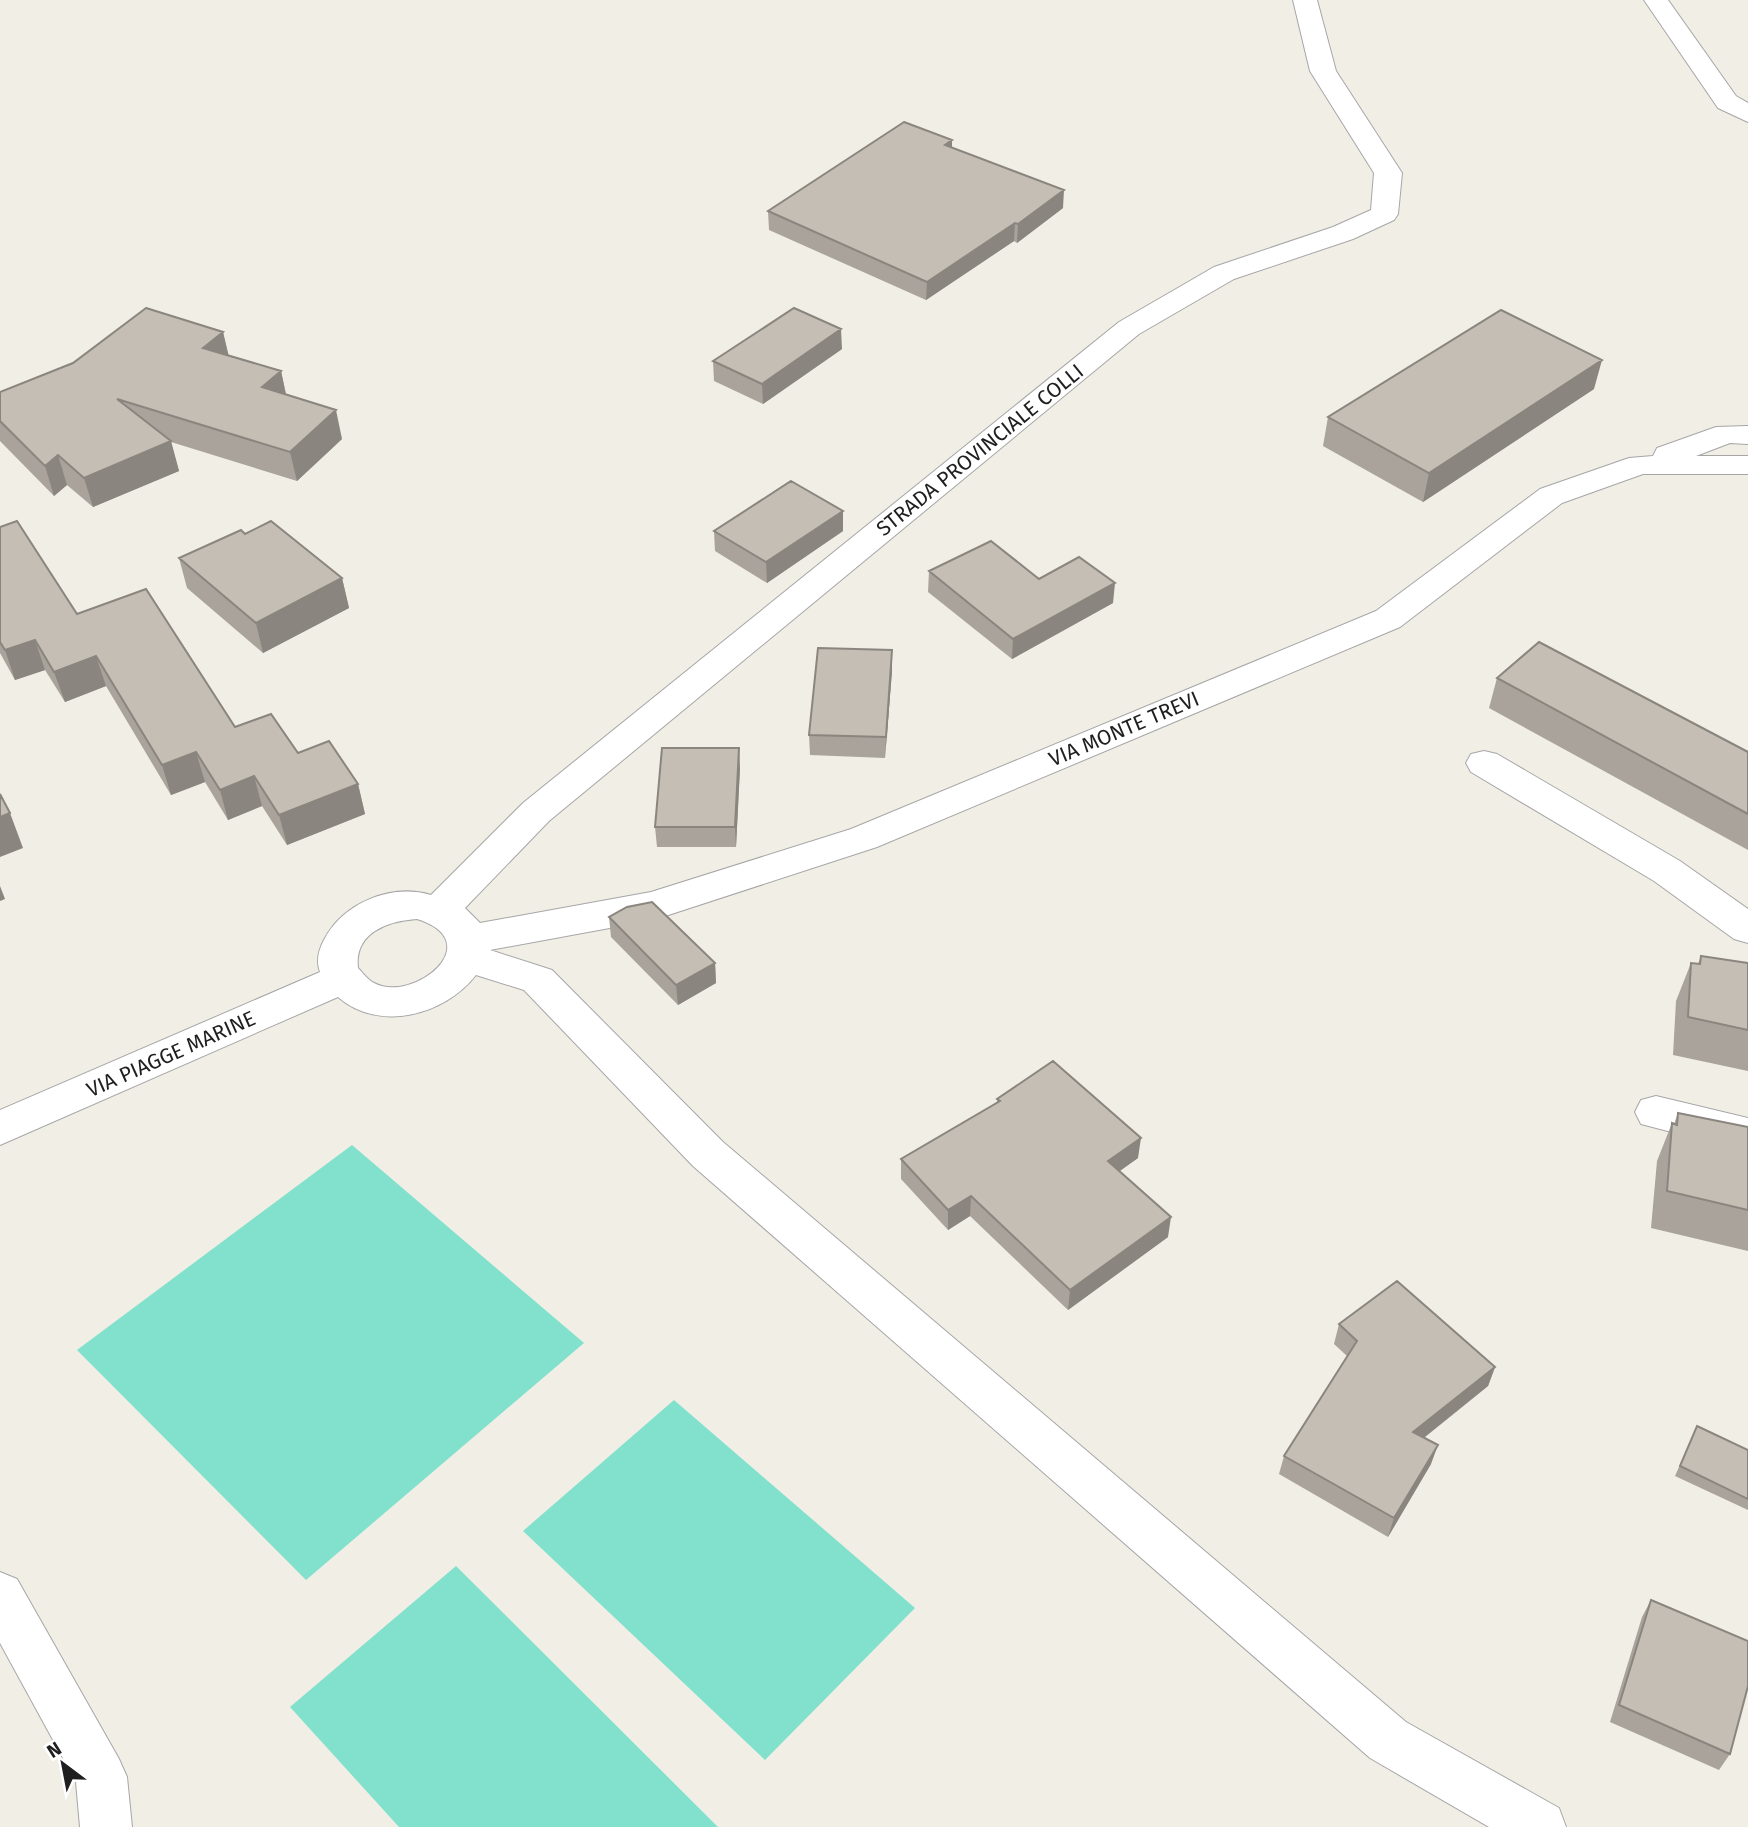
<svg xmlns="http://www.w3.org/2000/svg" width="1748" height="1827" viewBox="0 0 1748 1827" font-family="'Fira Sans',sans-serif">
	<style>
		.pitch { fill: #81e1cc }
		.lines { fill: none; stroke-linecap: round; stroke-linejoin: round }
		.minor-casing { stroke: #a6a6a6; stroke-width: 2 }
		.minor { fill: #fff; fill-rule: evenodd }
		.wall { fill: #a9a39b }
		.shaded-wall { fill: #8a857e }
		.building { fill: #c5beb4; stroke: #8a857e; stroke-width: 2 }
		.labels { text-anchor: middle; stroke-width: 6; stroke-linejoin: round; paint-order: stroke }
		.street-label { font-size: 21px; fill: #1f1f1f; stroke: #fff }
	</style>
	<rect width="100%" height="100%" fill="#f0eee5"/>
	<path class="pitch" d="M352 1145 584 1343 306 1580 77 1350Z
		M674 1400 915 1608 765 1760 523 1531Z
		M456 1566 718 1827H399L290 1707Z"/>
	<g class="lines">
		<defs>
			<path id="minor" d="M1293 0H1317L1336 71 1402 173 1398 214 1394 220 1353 239 1234 279 1139 334 549 821 465 908 480 923 651 892 851 829 1376 611 1540 489 1629 458 1653 456 1657 448 1716 427 1748 426V444L1730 443 1696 456H1748V474H1643L1562 503 1400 627 877 847 653 920 490 950 552 970 723 1142 1406 1722 1559 1808 1566 1827H1489L1370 1758 693 1166 524 990 476 975C445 1015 379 1033 338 997L0 1145V1110L320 972C316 961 318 951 324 940 343 903 391 883 431 895L523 803 1119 322 1214 267 1333 227 1371 210 1374 173 1310 71ZM417 919C490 942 413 1004 374 983 368 980 363 973 358 968 354 933 387 921 417 919Z
				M1644 0H1668L1736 96 1748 103V122L1718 108Z
				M1484 751 1497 754 1680 861 1748 909V943L1734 939 1654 881 1471 772 1466 763 1471 754Z
				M1656 1096 1748 1118V1152L1641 1124 1635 1112 1641 1100Z
				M0 1572 17 1579 119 1759 127 1777 132 1827H80L76 1782 0 1643Z"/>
		</defs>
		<use href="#minor" class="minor-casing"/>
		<use href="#minor" class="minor"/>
	</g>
	<path class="wall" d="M952 140V148L1063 208 1017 243 1014 241 926 300 769 230 768 211Z
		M223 332 228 355 281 371 286 394 342 439 297 481 171 442 179 471 93 507 67 485 54 496 0 441V392Z
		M842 349 763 404 714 381 713 361Z
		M1594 389 1423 502 1323 446 1328 417Z
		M0 527 77 614 235 727 298 753 358 784 365 814 287 845 262 806 228 820 205 782 171 795 106 686 65 702 45 670 15 680 0 653Z
		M714 531H843L767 583 715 551Z
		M245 534 342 578 349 608 263 653 187 588 179 558Z
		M929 571 1039 579 1113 603 1012 659 928 592Z
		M892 650V671L885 758 810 755 809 735Z
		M1497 678 1748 752V850L1489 708Z
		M740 768 736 847H657L655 827Z
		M609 917 715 963 716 983 678 1005 611 937Z
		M1701 956 1748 963V1071L1673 1055 1676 1001 1691 963 1698 964Z
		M997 1099 1138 1158 1119 1171 1168 1237 1068 1310 970 1216 948 1230 901 1179V1159L997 1102Z
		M1678 1113 1748 1127V1251L1651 1228 1657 1161 1672 1123 1674 1124Z
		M1339 1324 1495 1367 1488 1386 1424 1438 1431 1464 1388 1537 1279 1474 1284 1456 1347 1356 1334 1344Z
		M1697 1426 1748 1450V1510L1675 1476Z
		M1651 1600 1730 1754 1719 1770 1610 1722 1642 1617Z"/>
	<path class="shaded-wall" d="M952 140V159L945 145Z
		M1064 190 1063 208 1017 243 1018 224Z
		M1015 223 1014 241 926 300 927 282Z
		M841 329 842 349 763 404 762 384Z
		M223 332 230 361 203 348Z
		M1602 360 1594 389 1423 502 1429 473Z
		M281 371 287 400 262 387Z
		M336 410 342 439 297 481 290 452Z
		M171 441 179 471 93 507 84 478Z
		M58 455 67 485 54 496 45 466Z
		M843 511V531L767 583 766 562Z
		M342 578 349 608 263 653 256 623Z
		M1115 583 1113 603 1012 659 1013 639Z
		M35 640 45 670 15 680 5 650Z
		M892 650V671L885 758 886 737Z
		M96 656 106 686 65 702 54 672Z
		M739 748 740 768 736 847 735 827Z
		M196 752 205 782 171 795 162 765Z
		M254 776 262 806 228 820 220 790Z
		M358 784 365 814 287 845 279 815Z
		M10 813 23 848 0 857V817Z
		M0 886 5 899 0 901Z
		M715 963 716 983 678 1005 676 985Z
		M1141 1138 1138 1158 1106 1181 1108 1161Z
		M971 1196 970 1216 948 1230V1210Z
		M1171 1217 1168 1237 1068 1310 1070 1290Z
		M1495 1367 1488 1386 1407 1451 1413 1432Z
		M1438 1445 1431 1464 1388 1537 1394 1518Z"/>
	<path class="building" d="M904 122 952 140 945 145 1064 190 1018 224 1015 223 927 282 768 211Z
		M146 308 223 332 203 348 281 371 262 387 336 410 290 452 117 399 171 441 84 478 58 455 45 466 0 421V392L73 363Z
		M794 308 841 329 762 384 713 361Z
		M1501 310 1602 360 1429 473 1328 417Z
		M791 481 843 511 766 562 714 531Z
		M17 521 77 614 146 589 235 727 271 714 298 753 329 741 358 784 279 815 254 776 220 790 196 752 162 765 96 656 54 672 35 640 5 650 0 642V527Z
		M271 521 342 578 256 623 179 558 241 530 245 534Z
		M991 541 1039 579 1079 557 1115 583 1013 639 929 571Z
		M1539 642 1748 752V814L1497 678Z
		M818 648 892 650 886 737 809 735Z
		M662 748H739L735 827H655Z
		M0 794 10 813 0 817Z
		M652 902 715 963 676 985 609 917 627 907Z
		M1701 956 1748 963V1030L1688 1017 1691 963 1700 964Z
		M1053 1061 1141 1138 1108 1161 1171 1217 1070 1290 971 1196 948 1210 901 1159 1000 1101 997 1099Z
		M1678 1113 1748 1127V1210L1667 1191 1672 1123 1677 1125Z
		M1397 1281 1495 1367 1413 1432 1438 1445 1394 1518 1284 1456 1357 1341 1339 1324Z
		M1697 1426 1748 1450V1499L1680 1466Z
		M1651 1600 1748 1641V1686L1730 1754 1619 1705Z"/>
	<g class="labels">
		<g class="street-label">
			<text transform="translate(980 450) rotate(-39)" y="7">STRADA PROVINCIALE COLLI</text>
			<text transform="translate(1124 729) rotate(-23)" y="7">VIA MONTE TREVI</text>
			<text transform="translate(171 1054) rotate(-24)" y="7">VIA PIAGGE MARINE</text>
		</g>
	</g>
	<g transform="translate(63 1764) rotate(328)" stroke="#ffffff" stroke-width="5" paint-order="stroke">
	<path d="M0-5L12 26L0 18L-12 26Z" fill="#1f1f1f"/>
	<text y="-10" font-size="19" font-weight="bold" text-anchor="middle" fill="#1f1f1f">N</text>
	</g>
</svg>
